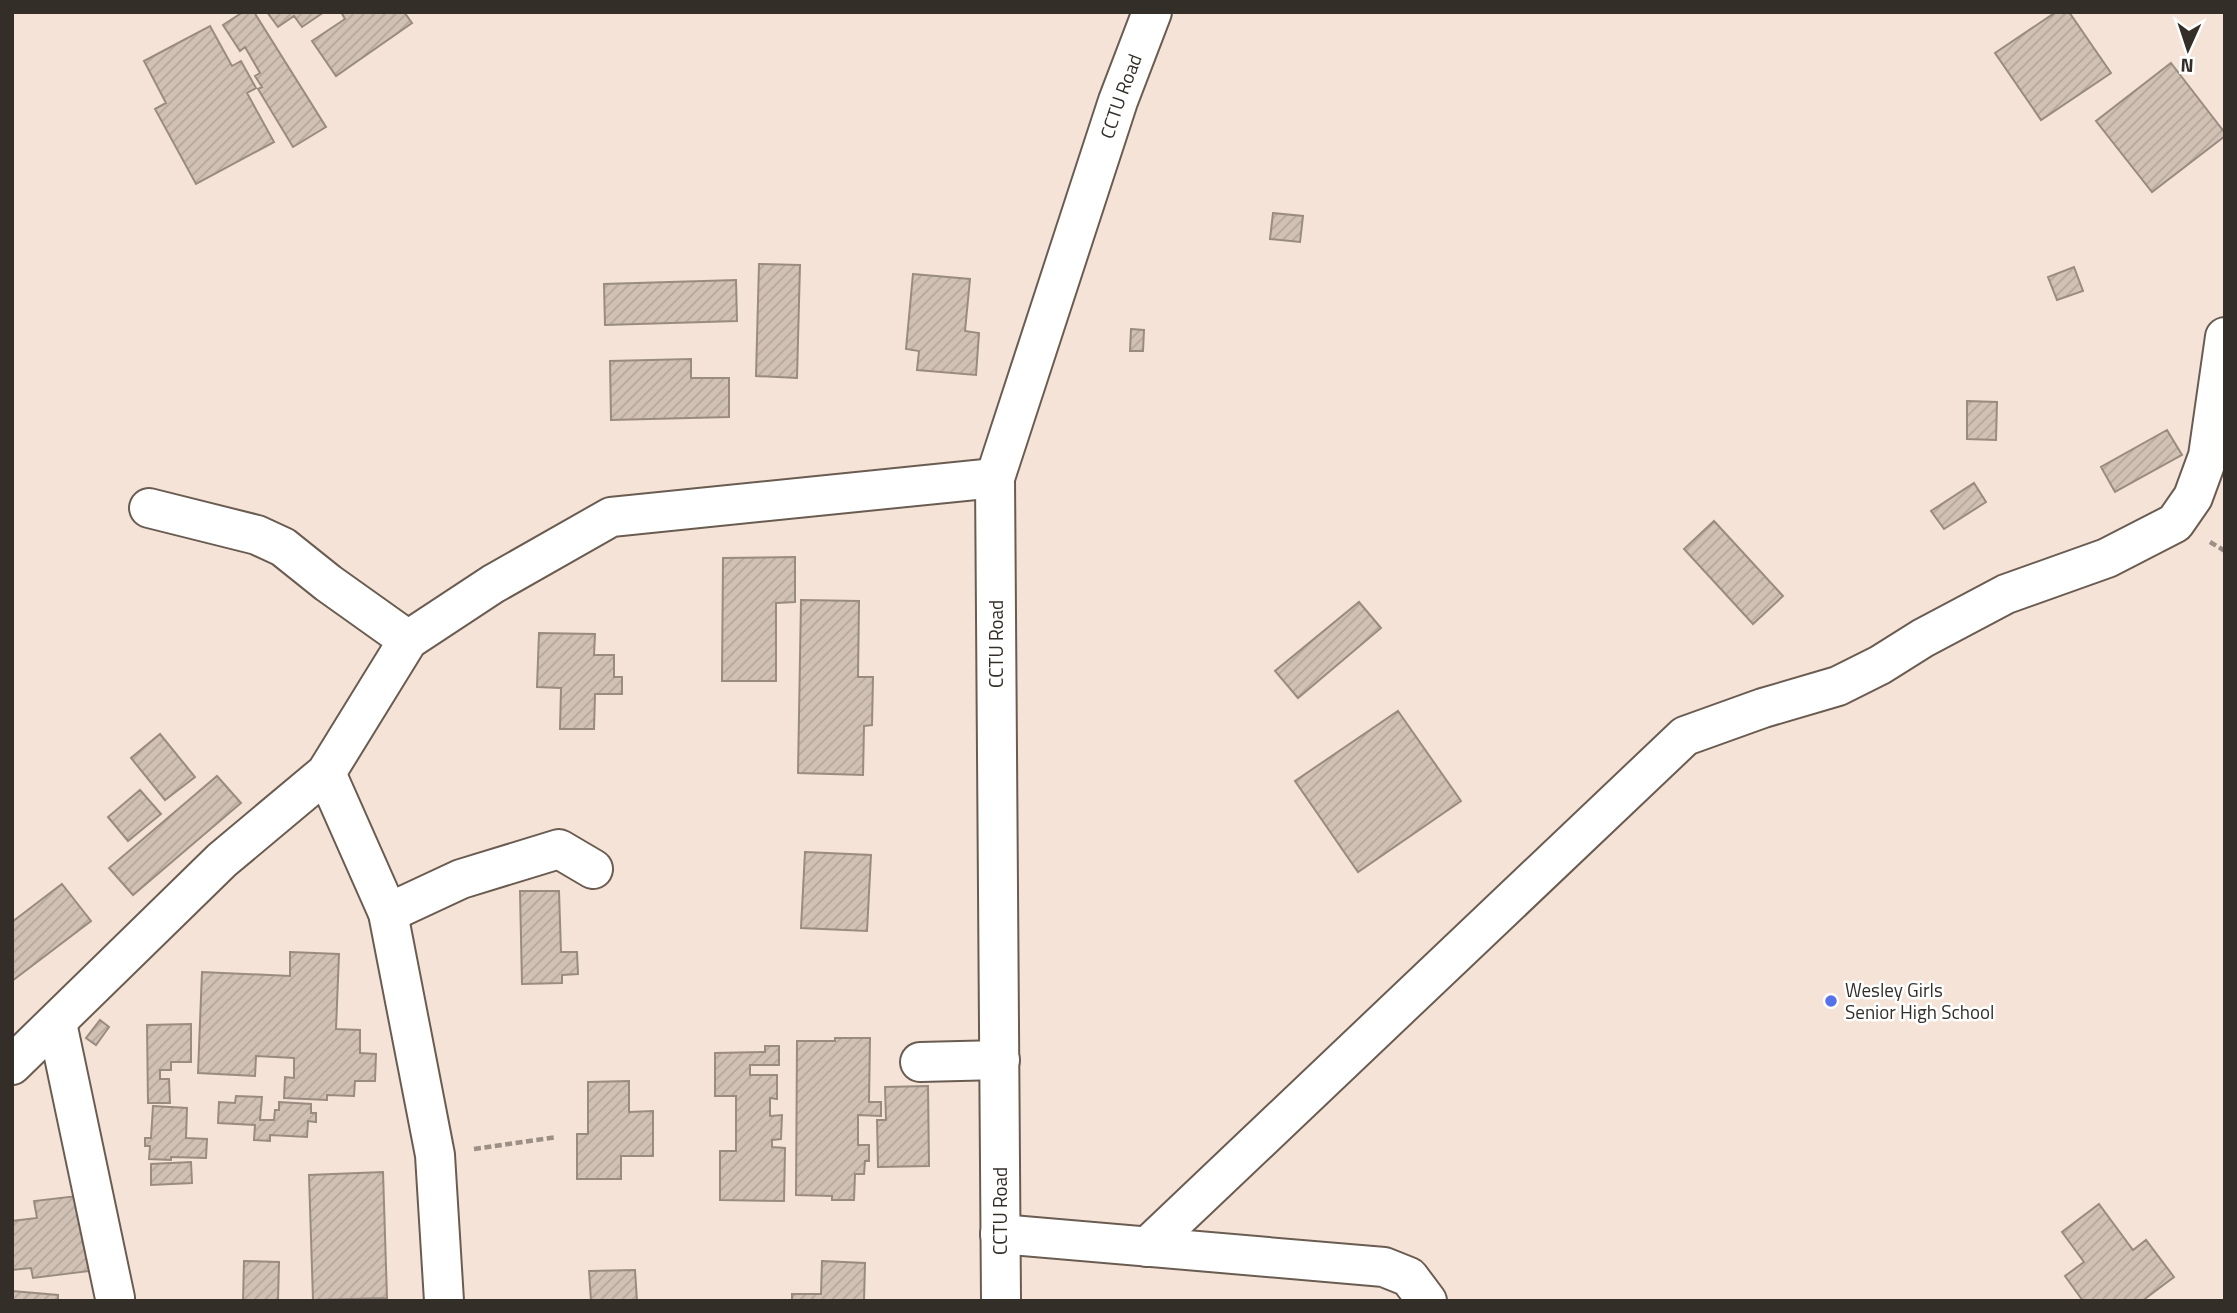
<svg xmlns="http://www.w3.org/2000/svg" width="2237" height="1313" viewBox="0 0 2237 1313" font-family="'Titillium Web',sans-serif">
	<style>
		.building { fill: url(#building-hatch); stroke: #9a8b80; stroke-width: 2 }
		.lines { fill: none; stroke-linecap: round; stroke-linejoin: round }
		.minor-casing { stroke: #6a5c51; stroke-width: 42 }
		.path { stroke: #9b8f86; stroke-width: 4.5; stroke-dasharray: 7 3.5; stroke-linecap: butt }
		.minor { stroke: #fff; stroke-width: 38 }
		.poi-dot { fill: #5672e7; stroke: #fff; stroke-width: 2.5 }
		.labels { text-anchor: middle; stroke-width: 5; stroke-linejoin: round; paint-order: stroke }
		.street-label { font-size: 19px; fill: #342e29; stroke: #fff }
		.poi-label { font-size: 19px; fill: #342e29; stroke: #fff; text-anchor: start }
	</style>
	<defs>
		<pattern id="building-hatch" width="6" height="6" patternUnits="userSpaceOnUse" patternTransform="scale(1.75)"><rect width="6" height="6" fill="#d1c1b4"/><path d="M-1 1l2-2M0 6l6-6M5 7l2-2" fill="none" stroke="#b4a69b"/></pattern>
	</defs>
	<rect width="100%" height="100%" fill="#f4e3d6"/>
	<path class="building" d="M243 12H254L326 127 293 147 258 89 262 87 255 76 260 73 245 47 240 51 223 25Z
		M267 12H324L302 27 294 16 278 27Z
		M341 12H404L412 23 336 76 312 41 345 19Z
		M2056 12H2069L2111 73 2041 120 1995 53Z
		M210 26 232 66 241 61 256 88 247 93 274 142 196 184 155 109 166 103 144 61Z
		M2171 63 2225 133V136L2152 192 2096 121Z
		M1273 213 1303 216 1300 242 1270 239Z
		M759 264 800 265 797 378 756 376Z
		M2074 267 2083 291 2057 300 2048 277Z
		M913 274 970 279 965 331 979 333 976 375 917 370 919 351 906 349Z
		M736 280 737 321 605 325 604 284Z
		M1131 329 1144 330 1143 351H1130Z
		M691 359V378H729V417L611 420 610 361Z
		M1967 401 1997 402 1996 440 1967 439Z
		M2167 430 2182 455 2115 492 2101 467Z
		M1974 483 1986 502 1944 529 1931 511Z
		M1714 521 1783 596 1753 624 1684 549Z
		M795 557V602L776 603V681H722L723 558Z
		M801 600 859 601 858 677H873L872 725 864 726 863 775 798 773Z
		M1359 602 1381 628 1298 698 1275 671Z
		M539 633 595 634 594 655H614V677H622V694H595L594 729H560L561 688 537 687Z
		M1398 711 1461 801 1358 872 1295 781Z
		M160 734 195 777 165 800 131 758Z
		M217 776 241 803 133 895 109 868Z
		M140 790 161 814 128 841 108 817Z
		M805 852 871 855 867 931 801 928Z
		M62 884 91 921 12 981V922Z
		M520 891H559L561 952H577L578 974 562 975V983L522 984Z
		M290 952 339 954 336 1029 360 1030V1053L376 1054 375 1081H355L354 1096 327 1095V1100L284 1098 285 1077 294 1078V1058L256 1056 255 1076 198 1073 202 972 290 976Z
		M100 1020 109 1027 96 1045 86 1038Z
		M191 1024V1062H171V1070H160V1079H169L170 1103H148L147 1025Z
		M835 1038H870L869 1102H881V1116L858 1115V1145H869V1161H865L864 1174H855L854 1200H832V1196L796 1195 797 1041H835Z
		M765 1046H779V1065H750V1075H777V1099L770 1098V1116L782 1115 781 1139 772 1140V1147L785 1148 784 1201 720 1200V1151H736V1096H715V1053L765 1052Z
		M629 1081V1112L653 1111V1156H621V1179H577V1134H588V1082Z
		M928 1086 929 1166 878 1167 877 1120H886L885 1087Z
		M236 1096 262 1097 260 1120H274L275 1110H279V1102L311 1104V1113H316V1122L308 1121 307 1137 270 1135V1141L254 1140 255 1125 218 1123 219 1102 235 1103Z
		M153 1106 187 1108 186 1138 207 1139 206 1158 171 1157V1160L149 1159 150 1146H145V1138H151Z
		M191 1162 192 1183 151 1185V1164Z
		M383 1172 387 1298 313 1300 309 1175Z
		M77 1196 83 1244 95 1242 98 1270 33 1278 31 1268 12 1270V1221L37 1218 34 1201Z
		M2099 1204 2133 1250 2146 1240 2174 1277 2142 1301H2083L2065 1276 2084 1262 2062 1232Z
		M244 1261 279 1262 278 1301H243Z
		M822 1261 865 1263 864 1301H792V1294H821Z
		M635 1270 637 1301H591L589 1271Z
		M12 1291 58 1295V1301H12Z"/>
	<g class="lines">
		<defs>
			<g id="minor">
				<path d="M149 508 257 535 283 547 328 583 408 640"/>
				<path d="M326 773 388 913 435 1155 444 1301"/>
				<path d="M388 913 461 879 559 849 593 869"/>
				<path d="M57 1023 115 1298"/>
				<path d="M920 1062 1000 1060"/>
				<path d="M12 1065 222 860 326 773 408 640 493 584 611 517 995 478"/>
				<path d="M1000 1234 1384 1267 1409 1277 1427 1301"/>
				<path d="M1147 1247 1685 736 1763 708 1838 686 1880 665 1923 638 2006 594 2107 558 2175 523 2193 497 2208 456 2225 337"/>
				<path id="s1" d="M1001 1301 995 478 1118 101 1152 12"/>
			</g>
		</defs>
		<use href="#minor" class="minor-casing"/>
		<path class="path" d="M2210 542 2225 551
			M474 1149 557 1137"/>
		<use href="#minor" class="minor"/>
	</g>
	<circle class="poi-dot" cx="1831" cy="1001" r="7"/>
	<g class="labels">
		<g class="street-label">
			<text dy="7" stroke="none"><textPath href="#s1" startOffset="1225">CCTU Road</textPath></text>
			<text transform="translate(996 644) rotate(-90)" y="7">CCTU Road</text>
			<text transform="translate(1000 1211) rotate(-90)" y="7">CCTU Road</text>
		</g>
		<g class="poi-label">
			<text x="1845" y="997">Wesley Girls<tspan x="1845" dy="22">Senior High School</tspan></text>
		</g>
	</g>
	<rect width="2237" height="1313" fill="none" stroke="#342e29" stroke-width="28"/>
	<g transform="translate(2188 49) rotate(183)" stroke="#ffffff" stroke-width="5" paint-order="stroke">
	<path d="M0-5L12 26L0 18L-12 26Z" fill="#342e29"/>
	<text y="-10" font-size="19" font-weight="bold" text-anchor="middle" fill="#342e29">N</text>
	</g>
</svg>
